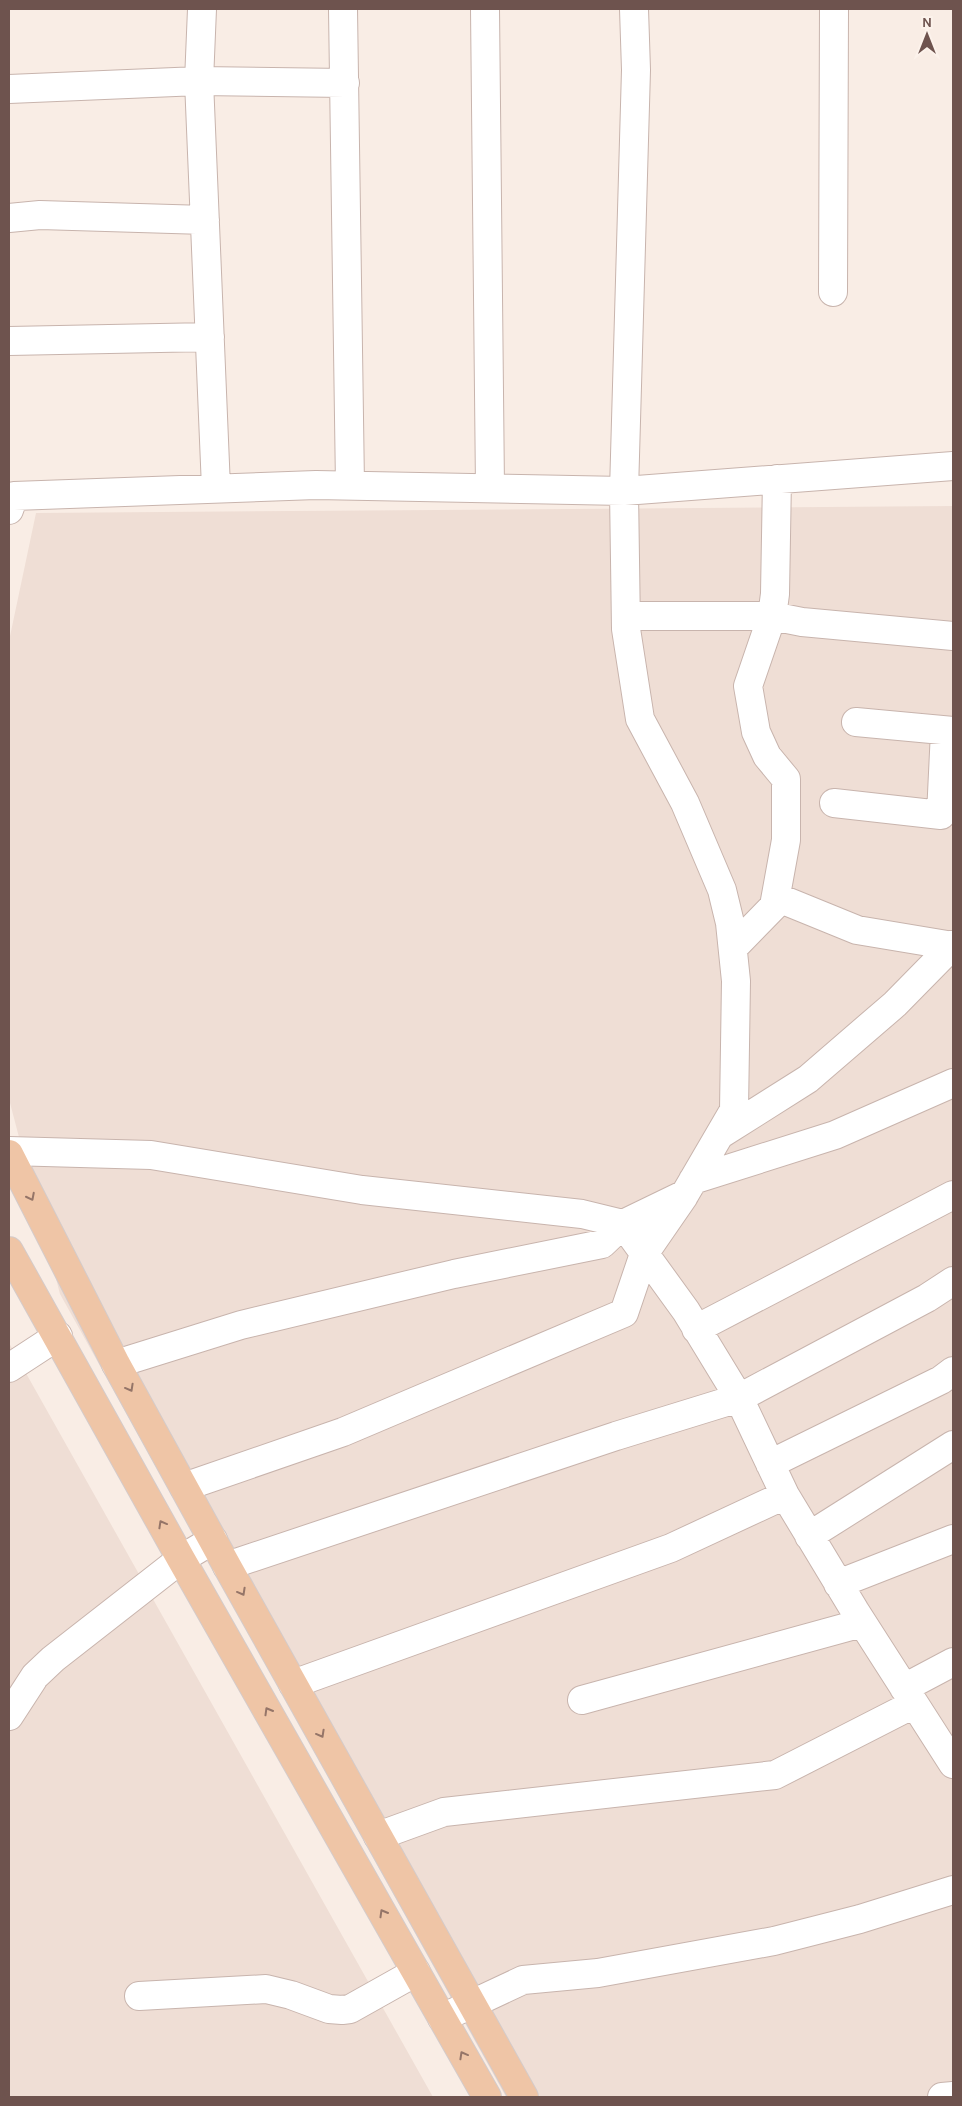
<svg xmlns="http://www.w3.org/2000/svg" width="962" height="2106" viewBox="0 0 962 2106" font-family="Karla,sans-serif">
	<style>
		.residential { fill: #efded5 }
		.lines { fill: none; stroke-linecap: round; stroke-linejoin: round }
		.minor-casing { stroke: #c8b4ad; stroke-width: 30 }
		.major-casing { stroke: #d4cbca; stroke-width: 30 }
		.minor { stroke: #fff; stroke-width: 28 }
		.major { stroke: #efc5a6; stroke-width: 28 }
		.oneway { stroke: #957568 }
	</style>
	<rect width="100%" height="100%" fill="#f9ede5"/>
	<path class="residential" d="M953 506V2097H506L60 1294 9 1099V641L36 513Z
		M9 1343 433 2097H9Z"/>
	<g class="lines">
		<defs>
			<path id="minor" d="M202 9 199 81 216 488
				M343 9 350 485
				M485 9 490 488
				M9 89 199 81 345 83
				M9 218 40 215 205 220
				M833 292 834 9
				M9 341 210 337
				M777 479 775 594 772 616 802 622 953 636
				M9 510 14 496 316 485 624 491 953 466
				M626 616H772L748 686 756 732 767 756 786 779V840L774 906 733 948
				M856 722 953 731
				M834 803 941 815 945 731
				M776 897 857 930 953 946
				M721 1134 808 1079 895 1004 953 945
				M9 1151 151 1155 362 1190 582 1214 623 1224 686 1311 739 1398 785 1495 855 1611 953 1764
				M693 1180 835 1135 953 1083
				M696 1329 953 1195
				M116 1364 241 1325 454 1274 602 1244 623 1224 685 1194 734 1110 736 981 730 923 722 890 685 803 640 719 626 629 624 491 636 70 634 9
				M9 1368 58 1336
				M770 1464 941 1380 953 1371
				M184 1487 343 1432 624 1313 644 1254 684 1196
				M809 1536 953 1445
				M227 1566 616 1436 739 1398 927 1298 953 1281
				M838 1584 953 1539
				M293 1684 671 1548 785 1495
				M904 1688 953 1662
				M582 1700 862 1623
				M9 1716 35 1676 53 1659 181 1559 213 1540
				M378 1836 444 1812 775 1775 914 1704
				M139 1996 266 1989 291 1995 329 2009 342 2010 350 2009 416 1972
				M442 2018 523 1980 598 1973 774 1941 860 1919 953 1890
				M942 2097 953 2096"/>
			<path id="major" d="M9 1154 116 1364 227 1566 524 2097
				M9 1251 181 1559 487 2097"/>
		</defs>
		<use href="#minor" class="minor-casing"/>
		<use href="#major" class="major-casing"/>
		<use href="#minor" class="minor"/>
		<use href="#major" class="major"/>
	</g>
	<defs><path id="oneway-chevron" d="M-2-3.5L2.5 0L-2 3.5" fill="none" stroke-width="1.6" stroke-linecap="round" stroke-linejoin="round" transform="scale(1.25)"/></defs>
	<g class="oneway">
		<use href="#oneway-chevron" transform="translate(31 1197) rotate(63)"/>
		<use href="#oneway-chevron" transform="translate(130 1388) rotate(61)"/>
		<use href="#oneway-chevron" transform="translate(162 1524) rotate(-119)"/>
		<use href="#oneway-chevron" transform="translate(242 1592) rotate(61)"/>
		<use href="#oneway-chevron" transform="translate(268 1711) rotate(-120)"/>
		<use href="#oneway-chevron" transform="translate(321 1734) rotate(61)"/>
		<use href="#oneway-chevron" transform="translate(383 1913) rotate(-120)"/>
		<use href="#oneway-chevron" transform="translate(463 2055) rotate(-119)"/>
	</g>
	<rect width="962" height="2106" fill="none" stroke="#6e534e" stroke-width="20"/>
	<g transform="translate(927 35)" stroke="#fcf2eb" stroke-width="4" paint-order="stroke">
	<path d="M0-4L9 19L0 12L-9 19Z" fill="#6e534e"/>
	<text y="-8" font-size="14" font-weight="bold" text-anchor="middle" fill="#6e534e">N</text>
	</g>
</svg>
